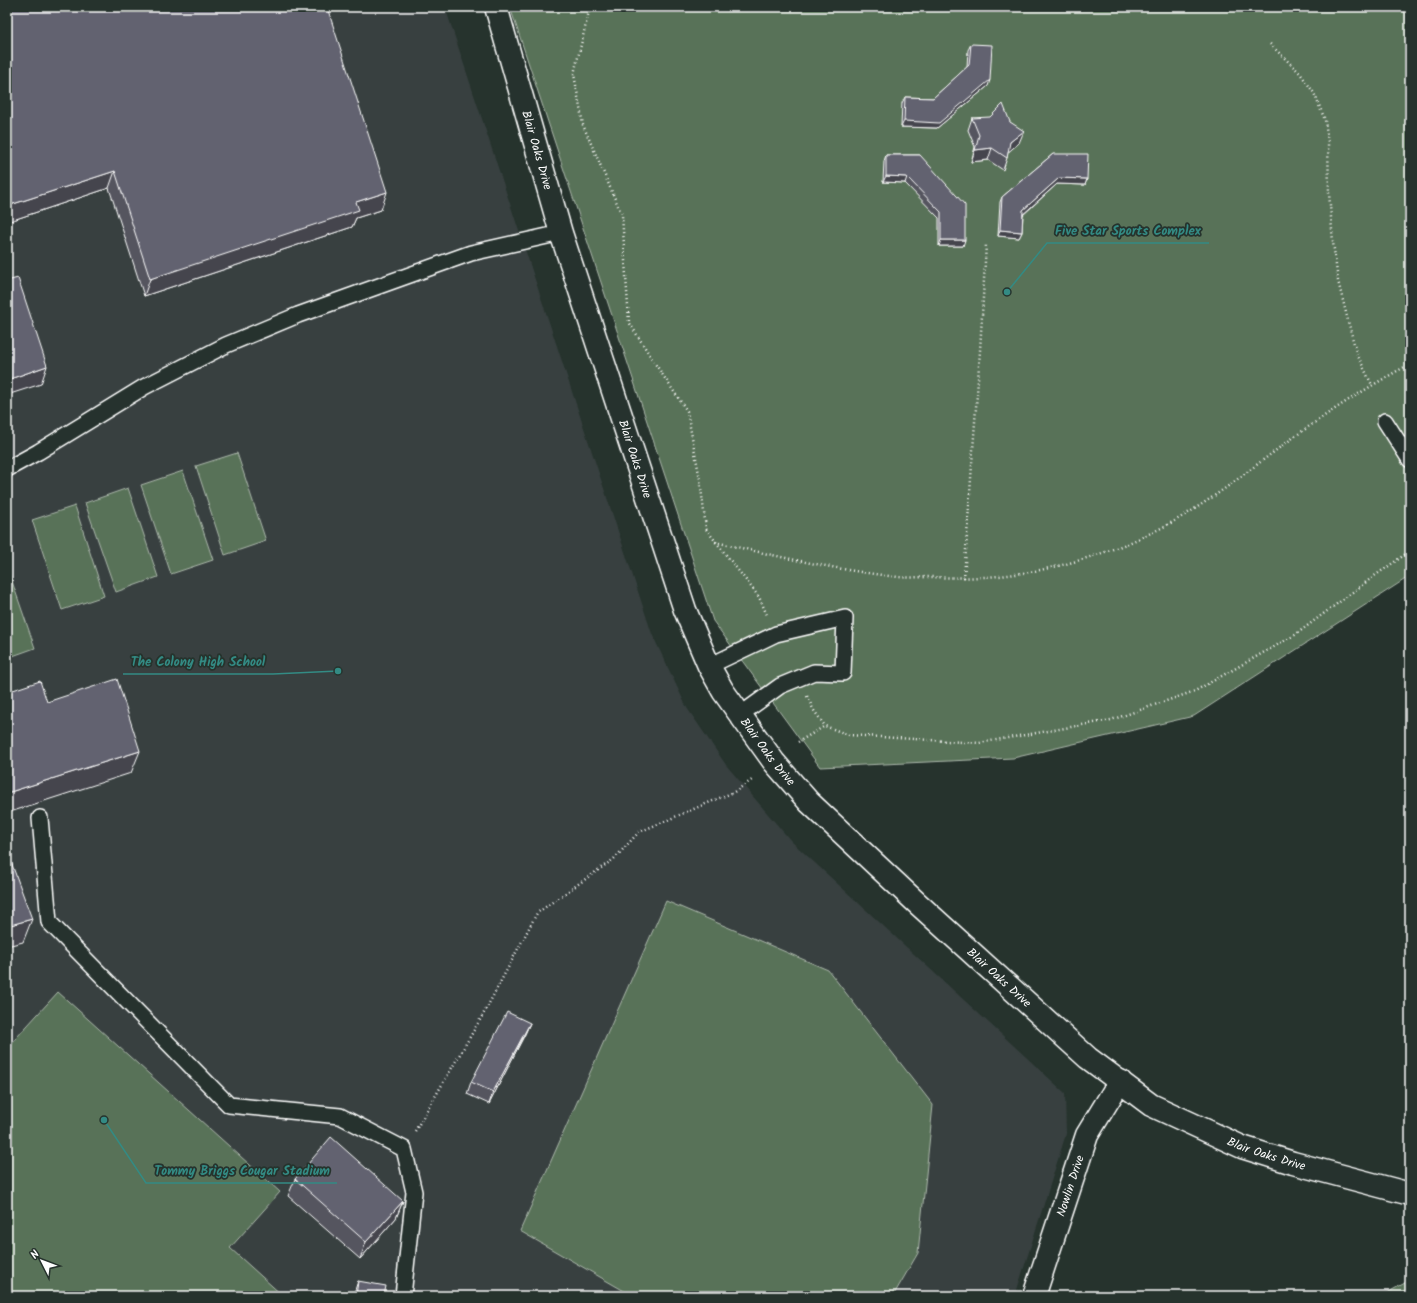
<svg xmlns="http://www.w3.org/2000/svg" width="1417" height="1303" viewBox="0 0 1417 1303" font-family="Kalam,sans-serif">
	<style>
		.built { fill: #384141 }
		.green { fill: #597258; stroke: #acb8ac }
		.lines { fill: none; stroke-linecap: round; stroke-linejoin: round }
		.lane-casing { stroke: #fff; stroke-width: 18 }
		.secondary-casing { stroke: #fff; stroke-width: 25 }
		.path { stroke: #fff; stroke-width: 2.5; stroke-dasharray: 1 3; stroke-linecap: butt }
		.lane { stroke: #26332d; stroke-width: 15 }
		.secondary { stroke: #26332d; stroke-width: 22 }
		.wall { fill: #54545f; stroke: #fff }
		.shaded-wall { fill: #45454e; stroke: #fff }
		.building { fill: #62626f; stroke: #fff }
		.labels { text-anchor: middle; stroke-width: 3.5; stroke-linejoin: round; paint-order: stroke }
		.street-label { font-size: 12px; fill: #fff; stroke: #26332d }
		.leader { fill: none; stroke: #338b84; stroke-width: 1.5 }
		.callout-dot { fill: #338b84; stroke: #26332d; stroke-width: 1.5 }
		.callout-label { font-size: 13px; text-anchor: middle; font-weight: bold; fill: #338b84; stroke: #26332d; stroke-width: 3.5; stroke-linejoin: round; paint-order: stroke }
	</style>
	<rect width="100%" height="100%" fill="#26332d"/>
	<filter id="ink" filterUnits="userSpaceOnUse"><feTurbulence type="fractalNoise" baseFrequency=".025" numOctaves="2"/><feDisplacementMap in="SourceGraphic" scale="8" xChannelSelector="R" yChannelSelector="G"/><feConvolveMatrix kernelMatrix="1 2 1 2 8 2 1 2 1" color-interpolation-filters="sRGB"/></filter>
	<g filter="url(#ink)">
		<path class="built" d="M7 7H445L652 634 687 708 726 765 791 841 1065 1093 1066 1134 1015 1296H7Z"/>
		<path class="green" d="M510 7H1410V576L1194 716 1013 758 820 767 713 621Z
			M237 453 266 541 225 555 196 466Z
			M183 471 213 560 171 574 141 485Z
			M128 488 158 577 116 592 85 503Z
			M75 506 104 596 62 610 32 520Z
			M7 567 35 648 7 658Z
			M666 901 828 970 933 1105 918 1253 893 1296H633L520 1231Z
			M58 992 280 1192 230 1248 283 1296H7V1048Z
			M1410 1271V1296H1381L1405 1283Z"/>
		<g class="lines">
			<defs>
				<path id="lane" d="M1385 421 1410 460
					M7 469 38 452 144 387 226 345 298 315 471 253 561 233
					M709 666 776 634 845 618 843 673 814 672 780 686 740 715
					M40 818 49 922 229 1105 340 1116 404 1149 414 1192 403 1296"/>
				<g id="secondary">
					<path id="s1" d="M496 7 561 233 685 610 709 666 723 691 774 762 809 802 917 903 1088 1058 1151 1105 1242 1147 1293 1163 1410 1194"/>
					<path id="s2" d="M1034 1296 1087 1135 1120 1081"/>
				</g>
			</defs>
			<use href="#lane" class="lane-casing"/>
			<use href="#secondary" class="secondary-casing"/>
			<path class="path" d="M590 7 574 74 583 125 622 215 629 322 654 362 687 411 700 479 706 529 759 597 767 615
				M1270 44 1300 73 1314 93 1325 120 1328 142 1329 193 1333 242 1338 281 1356 352 1372 385
				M715 542C776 556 836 570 898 577 909 578 921 577 932 577 957 578 983 578 1008 575 1071 568 1147 541 1199 506 1235 483 1268 455 1304 430 1338 406 1373 384 1410 364
				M964 578 980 351 986 244
				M807 696 813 709 825 726
				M798 742 825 726 849 735 979 743 1111 720 1195 691 1295 635 1373 577 1410 551
				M415 1131 484 1013 537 913 614 859 639 832 734 792 752 780"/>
			<use href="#lane" class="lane"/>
			<use href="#secondary" class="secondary"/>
		</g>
		<path class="wall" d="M7 7 381 210 356 218 352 227 144 296 109 188 7 222Z
			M971 44 988 86 937 128 901 127 902 103 905 97 933 98 967 67 968 50Z
			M972 118 1010 122 1019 143 1008 152 1007 158 1003 170 988 160 971 162 975 147 968 130Z
			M1053 154 1087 179 1085 185 1057 184 1023 215 1022 232 1019 238 998 236 1000 202 1002 197Z
			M886 155H920L963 246H939V218L905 183 883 182 884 161Z
			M530 1023 525 1034 489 1104 467 1094 471 1082Z
			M295 1179 403 1201 396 1218 360 1259 288 1196Z
			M358 1281 384 1296H353Z"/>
		<path class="shaded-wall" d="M990 80 988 86 937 128 901 127 904 121Z
			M1024 131 1019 143 1006 154 1010 142Z
			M992 148 988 160 971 162 975 150Z
			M115 171 109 188 7 222V206Z
			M886 176 907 177 905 183 883 182Z
			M1059 178 1087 179 1085 185 1057 184 1021 216 1023 210Z
			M387 192 381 210 356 218 352 227 144 296 150 279 356 202Z
			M1000 230 1022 232 1019 238 998 236Z
			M941 240H965L963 246H939Z
			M47 366 41 384 7 395V380Z
			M140 751 131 773 7 813V793Z
			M32 919 23 942 7 946V926Z
			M530 1023 525 1034 489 1104 493 1092Z
			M403 1201 396 1218 360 1259 366 1242Z"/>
		<path class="building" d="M7 7H327L387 192 356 202 359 210 150 279 115 171 7 206Z
			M971 44 992 45 990 80 939 123 904 121 905 97 933 98 969 65Z
			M1003 104 1010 122 1024 131 1010 142 1007 158 992 148 975 150 979 135 972 118 990 117Z
			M1053 154H1088L1087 179 1059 178 1023 210 1022 232 1000 230 1002 197Z
			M886 155H920L965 205V240H941V212L907 177 886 176Z
			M18 278 47 366 7 380V281Z
			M117 679 140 751 7 793V692L40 681 47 702Z
			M7 851 32 919 7 926Z
			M507 1012 530 1023 493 1092 471 1082Z
			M331 1137 403 1201 366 1242 295 1179Z
			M358 1281 386 1286 384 1296H356Z"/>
	</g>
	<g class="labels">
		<g class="street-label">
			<text dy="4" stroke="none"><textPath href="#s1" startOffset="149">Blair Oaks Drive</textPath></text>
			<text dy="4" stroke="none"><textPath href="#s1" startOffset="473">Blair Oaks Drive</textPath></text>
			<text dy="4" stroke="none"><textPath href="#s1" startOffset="797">Blair Oaks Drive</textPath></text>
			<text dy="4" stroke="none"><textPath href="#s1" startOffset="1121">Blair Oaks Drive</textPath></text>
			<text dy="4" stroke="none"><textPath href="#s1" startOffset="1445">Blair Oaks Drive</textPath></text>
			<text dy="4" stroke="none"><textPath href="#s2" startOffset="116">Nowlin Drive</textPath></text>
		</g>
	</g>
	<path class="leader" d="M1007 292L1047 243H1209M338 671L273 674H123M104 1120L146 1183H337"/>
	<g class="callout-dot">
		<circle cx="1007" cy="292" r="4"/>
		<circle cx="338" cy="671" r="4"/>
		<circle cx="104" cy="1120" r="4"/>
	</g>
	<g class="callout-label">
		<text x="1128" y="235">Five Star Sports Complex</text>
		<text x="198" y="666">The Colony High School</text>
		<text x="242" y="1175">Tommy Briggs Cougar Stadium</text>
	</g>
	<rect width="1417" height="1303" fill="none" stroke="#26332d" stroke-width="24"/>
	<rect x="12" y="12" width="1393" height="1279" fill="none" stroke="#fff" stroke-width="1.5" filter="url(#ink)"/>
	<g transform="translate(42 1261) rotate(312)" stroke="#26332d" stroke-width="3" paint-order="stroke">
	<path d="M0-3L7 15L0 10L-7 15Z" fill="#ffffff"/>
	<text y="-6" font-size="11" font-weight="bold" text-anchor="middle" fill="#ffffff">N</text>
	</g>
</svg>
